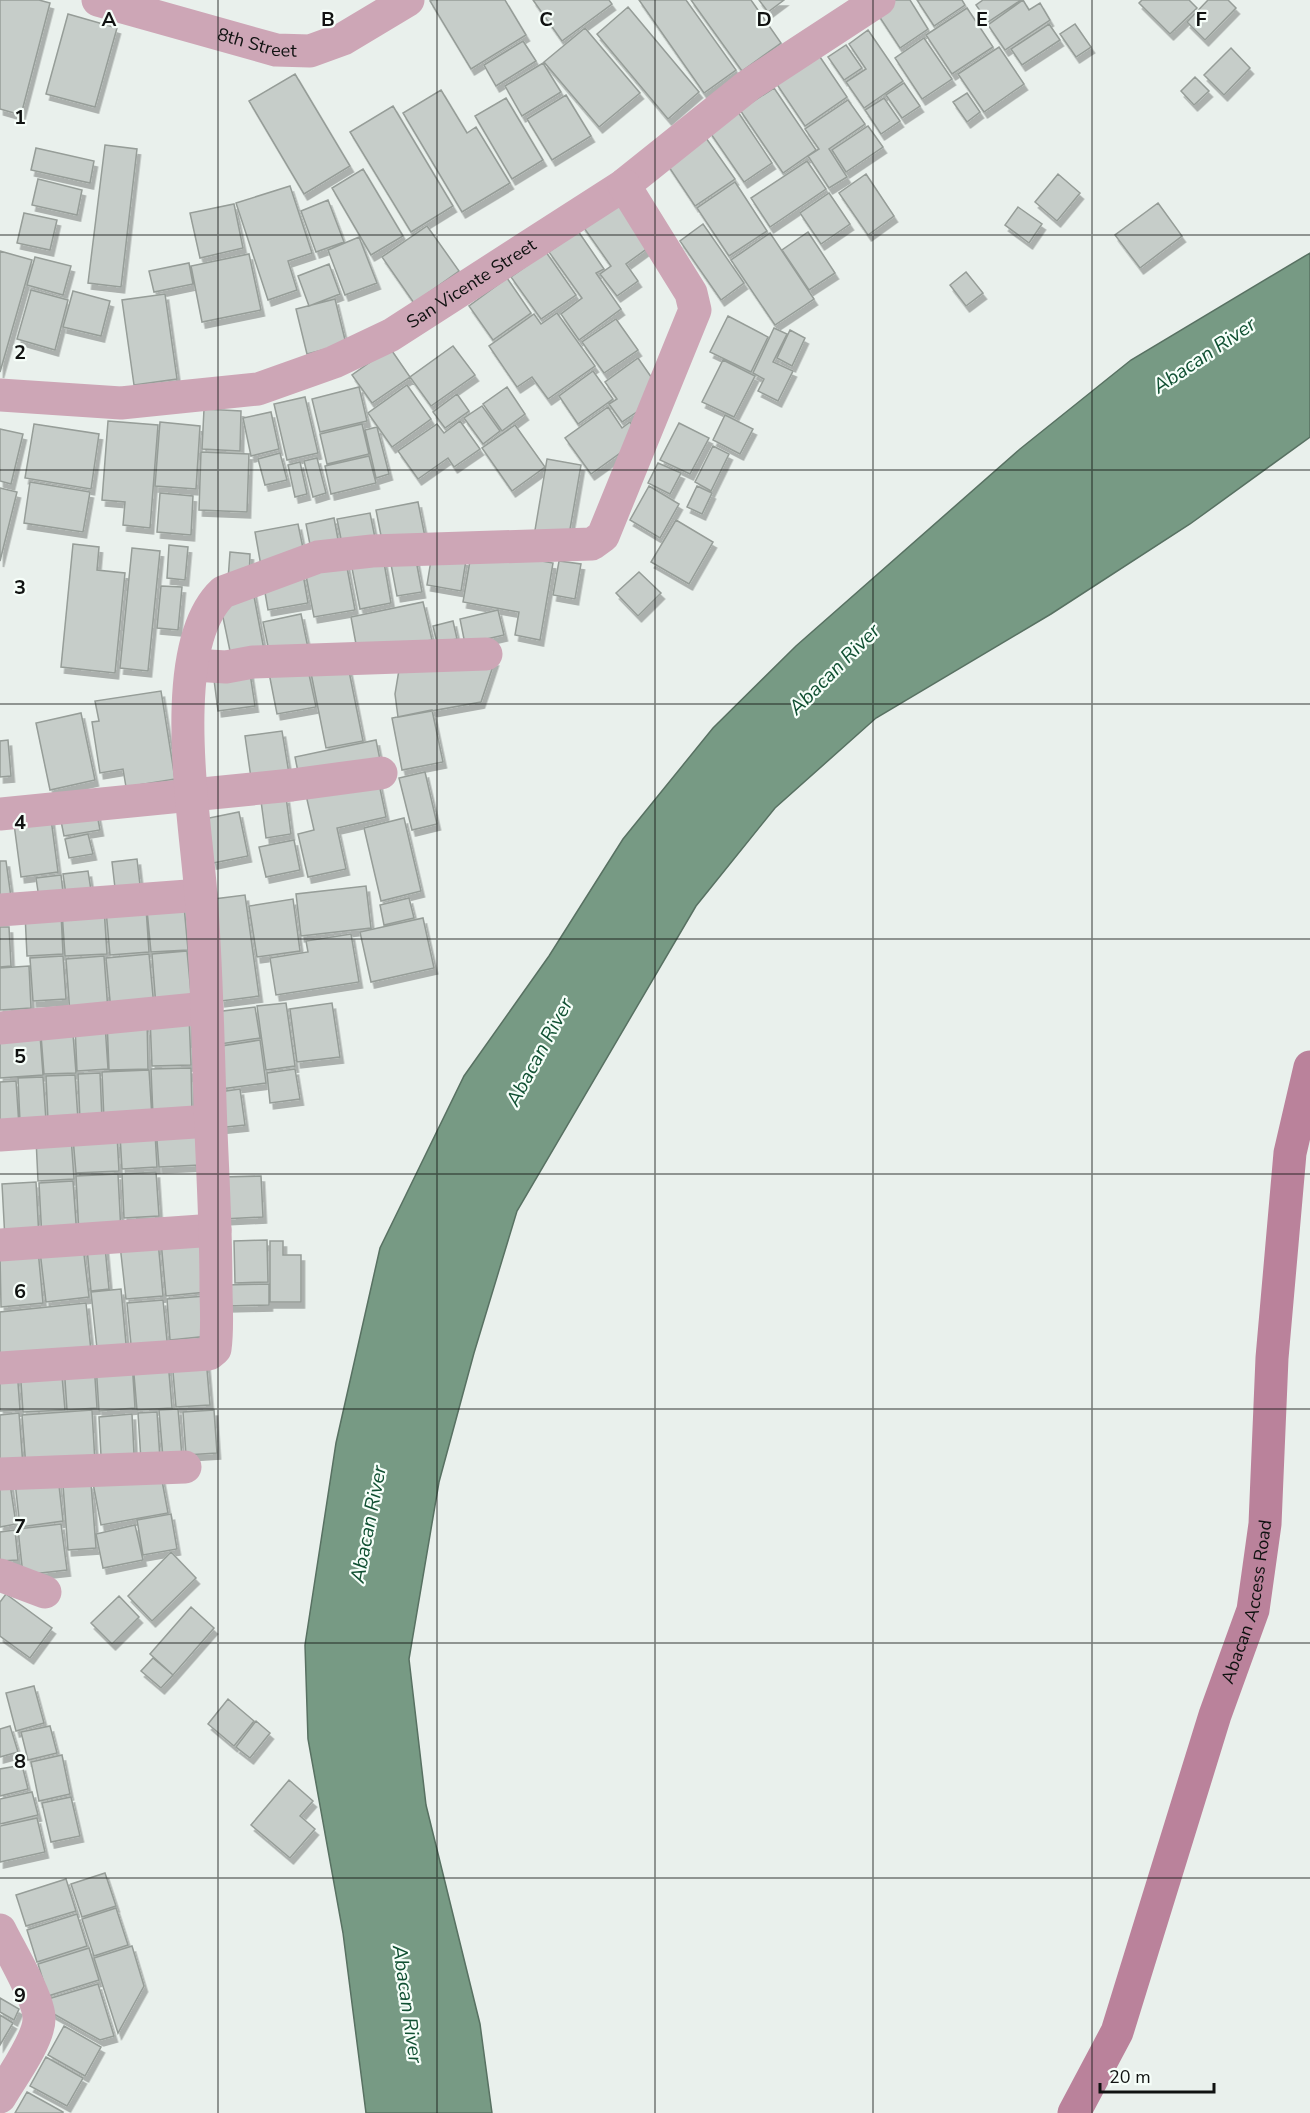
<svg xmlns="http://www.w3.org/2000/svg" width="1310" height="2113" viewBox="0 0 1310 2113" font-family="'Nunito Sans',sans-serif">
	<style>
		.water { fill: #779a84; stroke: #587162; stroke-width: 1.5 }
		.building { fill: #c6cdc9; stroke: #969d98; stroke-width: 1.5; filter: url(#shadow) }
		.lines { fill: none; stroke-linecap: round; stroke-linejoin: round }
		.street { stroke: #cda6b6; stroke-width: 33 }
		.secondary { stroke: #ba829b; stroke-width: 33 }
		.grid { fill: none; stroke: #101211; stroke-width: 1.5; stroke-opacity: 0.55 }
		.labels { text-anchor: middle; stroke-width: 4.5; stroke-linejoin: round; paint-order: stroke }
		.street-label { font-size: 18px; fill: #101211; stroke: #f6fef9 }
		.water-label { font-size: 20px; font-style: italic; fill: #105032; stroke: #f6fef9 }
		.grid-label { font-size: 20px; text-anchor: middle; font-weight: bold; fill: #101211; stroke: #f6fef9; stroke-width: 4.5; stroke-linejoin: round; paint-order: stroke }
	</style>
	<defs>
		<filter id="shadow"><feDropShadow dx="3.5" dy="6" stdDeviation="0" flood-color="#0004"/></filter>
	</defs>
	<rect width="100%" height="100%" fill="#e9f0ec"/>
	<path class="water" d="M1310 253V437L1190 524 1051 614 876 718 775 808 696 906 517 1211 474 1353 439 1482 409 1659 426 1805 480 2024 492 2113H366L343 1933 308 1739 305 1645 336 1443 380 1248 464 1076 549 956 623 839 713 728 796 646 1020 449 1131 360Z"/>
	<path class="building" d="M0 0H39L50 3 21 115 0 109Z
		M433 0H505L526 35 471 69 430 1Z
		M533 0H609L612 4 562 41Z
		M639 0H686L736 70 704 93Z
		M691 0H751L781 43 742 71Z
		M759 0H784L768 12Z
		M890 0H910L928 29 900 48 875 10Z
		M917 0H962L965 5 934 26Z
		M983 0H1021L988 22 976 5Z
		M1023 0 1029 10 1040 3 1050 20 1005 50 988 25Z
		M1142 0H1189L1197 8 1170 34 1139 3Z
		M1208 0H1228L1236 8 1205 40 1187 22Z
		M628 7 699 92 668 119 597 34Z
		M967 8 993 47 952 74 926 35Z
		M68 14 117 28 95 107 46 94Z
		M1049 24 1060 40 1022 65 1011 49Z
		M1075 24 1091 47 1076 57 1060 34Z
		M585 28 640 93 599 127 544 62Z
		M868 30 903 81 864 108 846 82 866 69 849 44Z
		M924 38 952 79 922 99 895 58Z
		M523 41 536 61 496 86 484 65Z
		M846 45 862 68 844 80 828 57Z
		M999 47 1024 84 984 112 958 74Z
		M1231 48 1250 68 1224 95 1204 75Z
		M818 54 847 97 805 126 776 83Z
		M543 63 561 92 522 116 505 86Z
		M295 74 350 166 304 194 249 101Z
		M1195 77 1209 91 1194 105 1181 91Z
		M904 83 920 106 902 118 886 95Z
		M774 88 816 150 783 173 740 110Z
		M441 90 467 133 476 127 510 183 462 212 403 113Z
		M967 93 980 112 967 122 953 102Z
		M566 95 591 136 552 160 527 119Z
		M506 98 543 160 512 179 475 116Z
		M884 98 900 121 881 134 865 110Z
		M848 100 865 124 829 149 847 177 829 188 808 156 819 149 805 129Z
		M393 106 453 206 411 232 350 132Z
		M738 112 772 163 744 182 709 131Z
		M868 126 883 147 846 172 832 150Z
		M706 138 735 179 695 206 667 164Z
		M105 145 137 149 121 287 88 283Z
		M36 148 94 161 90 183 31 170Z
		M807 161 826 189 770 227 751 198Z
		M363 169 403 236 371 255 332 188Z
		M866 174 894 216 868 235 839 193Z
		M1058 174 1080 193 1057 221 1035 202Z
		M38 179 82 190 77 215 32 205Z
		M735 182 767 231 729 256 697 208Z
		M290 186 312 253 288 261 297 290 268 300 236 203Z
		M829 193 850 224 821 244 800 213Z
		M624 196 656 242 626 264 638 281 617 296 600 274 611 266 582 225Z
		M328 200 344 242 316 252 301 211Z
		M1158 203 1182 236 1140 268 1115 235Z
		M234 204 243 248 200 258 190 213Z
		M1018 207 1042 224 1029 243 1005 225Z
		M24 213 57 220 50 250 17 243Z
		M703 224 744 283 721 300 680 241Z
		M427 226 459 271 414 303 382 257Z
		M578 231 604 269 596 273 621 309 579 340 561 314 582 298 549 252Z
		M808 232 835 273 809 290 782 250Z
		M770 233 814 299 775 325 731 260Z
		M359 237 377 283 345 295 328 250Z
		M0 251 32 260 0 372Z
		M546 252 576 295 541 319 511 277Z
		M249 254 261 310 202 322 191 266Z
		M35 257 71 266 63 295 27 285Z
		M189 263 193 284 154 292 149 271Z
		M329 264 340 294 309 306 298 276Z
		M966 272 983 293 966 306 950 285Z
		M507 278 531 313 493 340 469 306Z
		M31 290 68 300 55 350 17 339Z
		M73 291 110 301 101 336 63 327Z
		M165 294 177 379 134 385 122 300Z
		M335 299 346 344 307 354 296 309Z
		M557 313 595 366 548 399 532 377 517 387 489 346 534 314 541 324Z
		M728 316 768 337 751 372 710 352Z
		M616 319 638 350 604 373 582 342Z
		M774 328 787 334 773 362 793 371 778 401 758 391 764 379 753 373Z
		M790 330 805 338 792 366 777 358Z
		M453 346 475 375 431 406 410 377Z
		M390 348 410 377 372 403 352 375Z
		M638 358 663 394 622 422 609 404 617 399 605 382Z
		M723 360 755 376 734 417 702 402Z
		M593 371 613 399 578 424 559 396Z
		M407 385 431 419 392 447 368 413Z
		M359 387 367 421 320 432 312 399Z
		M507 387 525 414 502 431 483 404Z
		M457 394 469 411 445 428 433 412Z
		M305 397 318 453 287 460 274 404Z
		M482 406 500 431 483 444 464 418Z
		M608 407 622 428 630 422 641 438 591 474 565 438Z
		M204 409 241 411 240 451 202 449Z
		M271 412 279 449 251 456 243 418Z
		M725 415 753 429 740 454 713 440Z
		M108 421 158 425 150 528 123 525 125 502 102 500Z
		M460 421 480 449 454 467 448 458 418 479 398 451 437 424 444 433Z
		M160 422 200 426 196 489 155 486Z
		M679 423 709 438 690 474 660 460Z
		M34 424 99 434 91 489 25 478Z
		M362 424 369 454 327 464 320 434Z
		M515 425 545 467 512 491 482 448Z
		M377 427 389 474 376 478 365 430Z
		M0 429 23 434 11 484 0 481Z
		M713 446 729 454 711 491 695 482Z
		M201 452 249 454 247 512 199 510Z
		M280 453 287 480 265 485 258 459Z
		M369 456 376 483 331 494 325 466Z
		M317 458 326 493 313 497 304 461Z
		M547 459 581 465 568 541 534 536Z
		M300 462 307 494 295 497 288 465Z
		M658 463 681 473 670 494 648 483Z
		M30 482 90 492 83 532 24 523Z
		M649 486 679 504 660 538 630 520Z
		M697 486 712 493 702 514 687 507Z
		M0 488 17 492 0 561Z
		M160 493 193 496 191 535 157 532Z
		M418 502 426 542 384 551 376 510Z
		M370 513 376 543 343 549 337 519Z
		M334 518 340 550 312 555 306 524Z
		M676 520 713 542 689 584 651 562Z
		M298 524 305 558 261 566 255 532Z
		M73 544 99 547 97 570 125 573 115 673 61 667Z
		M169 545 188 547 185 580 167 578Z
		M132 548 160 551 148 671 120 668Z
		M472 549 553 563 540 640 515 635 519 612 463 602Z
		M230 552 250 554 249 581 228 580Z
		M432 554 466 560 461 591 427 585Z
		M415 555 422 592 397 596 390 559Z
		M345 557 355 610 314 617 304 565Z
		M383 557 391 603 360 609 351 563Z
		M559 561 581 564 575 599 553 595Z
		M639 572 661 593 638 616 616 593Z
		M303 574 308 603 268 610 263 581Z
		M161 586 182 587 178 630 157 628Z
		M253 591 264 650 231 656 219 598Z
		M423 602 432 640 358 655 351 617Z
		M498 610 504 635 465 644 460 619Z
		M301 614 308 648 270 656 263 622Z
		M453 621 457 639 437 643 433 626Z
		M495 660 481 702 398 717 395 694 399 670Z
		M347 661 363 741 326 748 310 668Z
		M307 665 316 707 277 714 269 673Z
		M249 667 255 706 218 711 213 672Z
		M161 691 175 779 126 787 123 769 100 773 92 722 99 721 95 701Z
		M432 710 443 762 402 770 392 718Z
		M81 713 95 780 50 790 36 723Z
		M282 731 290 780 252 785 245 736Z
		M8 740 11 776 0 777V741Z
		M376 740 381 765 300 782 295 757Z
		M425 772 437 824 412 830 399 778Z
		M378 779 386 817 337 828 346 869 308 877 298 834 314 830 306 795Z
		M286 797 291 834 266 838 261 801Z
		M96 809 100 830 64 836 60 816Z
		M239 812 248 856 213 863 204 819Z
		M404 818 421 891 381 901 364 828Z
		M51 819 58 872 21 877 14 824Z
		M88 834 93 854 69 858 65 839Z
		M294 840 300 870 266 877 259 847Z
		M137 859 140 885 115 888 112 862Z
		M0 861H6L12 905 0 907Z
		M88 871 92 897 67 901 63 874Z
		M61 875 64 901 40 905 36 878Z
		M366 886 371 928 301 936 296 894Z
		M245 895 259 996 221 1001 206 900Z
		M409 898 414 918 384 925 380 905Z
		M293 899 300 951 257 957 249 906Z
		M184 906 188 950 151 952 147 910Z
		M104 908 107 954 65 956 62 911Z
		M146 908 149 952 110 955 106 910Z
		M61 913 63 954 27 956 25 914Z
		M423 918 434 968 371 982 360 932Z
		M0 927H9L11 966 0 967Z
		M351 934 359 982 276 995 270 958 308 952 306 941Z
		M187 951 192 1004 156 1007 152 954Z
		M149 954 154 1007 111 1011 106 958Z
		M63 956 66 999 33 1001 30 958Z
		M104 956 108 1011 70 1014 66 959Z
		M29 966 31 1008 0 1010V968Z
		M286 1003 295 1066 266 1070 257 1006Z
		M332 1003 340 1057 297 1062 290 1009Z
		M255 1007 260 1038 220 1044 215 1012Z
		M189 1016 191 1065 152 1066 150 1017Z
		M147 1018 148 1069 109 1070 107 1020Z
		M105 1024 108 1069 77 1071 75 1026Z
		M73 1034 76 1073 44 1074 41 1035Z
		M40 1035 43 1075 0 1078V1038Z
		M260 1040 266 1083 221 1089 215 1047Z
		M191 1068 192 1115 153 1116 151 1069Z
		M295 1069 300 1099 270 1103 267 1073Z
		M149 1070 152 1118 104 1120 102 1072Z
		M100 1073 102 1120H80L78 1074Z
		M75 1075 78 1120 48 1121 46 1076Z
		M43 1077 46 1121 20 1122 18 1078Z
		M16 1081 19 1126H0V1082Z
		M240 1089 245 1125 217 1128 212 1093Z
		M198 1125 200 1165 159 1167 156 1127Z
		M155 1133 157 1167 122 1169 120 1135Z
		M117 1135 119 1171 76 1173 73 1138Z
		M71 1137 74 1179 38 1181 36 1139Z
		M156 1172 159 1216 124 1218 122 1174Z
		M118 1174 121 1233 79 1235 76 1176Z
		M261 1176 263 1217 223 1219 221 1177Z
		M73 1181 77 1237 42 1239 39 1183Z
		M36 1182 39 1238 5 1240 2 1184Z
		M202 1237 207 1292 166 1296 161 1241Z
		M267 1240 268 1282 235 1283 234 1241Z
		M158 1241 163 1296 126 1299 120 1245Z
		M270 1241H283V1255H301V1302H270Z
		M83 1246 89 1297 46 1302 40 1251Z
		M105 1247 109 1289 91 1291 87 1248Z
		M38 1250 43 1303 1 1307 0 1254Z
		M269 1284V1305L226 1306 225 1285Z
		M121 1289 127 1355 98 1358 91 1292Z
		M206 1296 209 1336 170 1340 167 1299Z
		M163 1300 168 1351 132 1355 127 1303Z
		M86 1303 91 1351 0 1360V1312Z
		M206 1358 210 1405 176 1407 172 1360Z
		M132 1361 135 1408 99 1411 96 1364Z
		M168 1361 172 1408 137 1410 133 1363Z
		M94 1363 97 1408 67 1410 64 1365Z
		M61 1365 65 1410 23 1412 20 1367Z
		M17 1369 20 1410 0 1411V1370Z
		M178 1409 182 1457 163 1458 159 1410Z
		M92 1410 95 1463 26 1468 22 1415Z
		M214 1410 217 1453 186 1455 183 1412Z
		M157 1412 160 1459 141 1461 138 1413Z
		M19 1413 23 1466 0 1467V1415Z
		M132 1414 134 1454 101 1456 99 1417Z
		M160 1470 168 1513 101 1525 93 1483Z
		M58 1477 63 1521 20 1527 15 1482Z
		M91 1483 96 1548 68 1550 63 1485Z
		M10 1484 16 1524 0 1527V1485Z
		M171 1514 177 1549 143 1555 137 1520Z
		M61 1524 67 1570 23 1575 18 1529Z
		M135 1525 143 1560 103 1568 96 1534Z
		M15 1530 18 1560 0 1561V1532Z
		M171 1552 196 1578 152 1621 128 1596Z
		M6 1594 52 1628 30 1658 0 1636V1602Z
		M119 1596 139 1617 112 1644 91 1623Z
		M191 1607 214 1628 173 1675 150 1654Z
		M153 1658 173 1675 161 1688 141 1671Z
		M34 1686 44 1723 16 1731 6 1693Z
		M228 1699 254 1721 234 1746 208 1724Z
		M256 1721 270 1733 250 1758 236 1747Z
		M10 1726 18 1752 0 1757V1729Z
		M50 1726 57 1753 28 1760 21 1732Z
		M62 1755 70 1794 39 1801 31 1762Z
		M22 1765 28 1789 0 1796V1769Z
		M289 1780 313 1801 300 1816 315 1829 290 1858 251 1825Z
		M32 1792 38 1815 0 1824V1799Z
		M71 1797 80 1836 51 1842 42 1803Z
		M37 1818 45 1852 0 1862V1826Z
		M105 1873 116 1906 82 1917 71 1884Z
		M66 1879 76 1911 26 1926 16 1895Z
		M116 1908 128 1945 94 1956 82 1919Z
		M77 1914 87 1946 37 1962 27 1930Z
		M132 1946 144 1986 118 2033 94 1958Z
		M89 1948 99 1980 48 1996 38 1964Z
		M98 1984 114 2036 100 2040 52 2013 48 1999Z
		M0 1998 19 2009 14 2020 0 2012Z
		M0 2015 13 2023 0 2045Z
		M64 2026 101 2047 85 2076 48 2055Z
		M46 2057 83 2078 67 2106 30 2086Z
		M27 2092 63 2112V2113H15Z"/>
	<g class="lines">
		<g class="street">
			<path id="s1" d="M98 0 276 50 310 51 343 39 408 0"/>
			<path id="s2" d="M0 395 121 403 258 389 334 362 391 335 624 185 749 85 879 0"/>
			<path d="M193 665 226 667 253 662 486 654"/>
			<path d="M0 814 292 785 381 773"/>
			<path d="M0 910 201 895"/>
			<path d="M0 1028 207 1008"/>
			<path d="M0 1135 210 1121"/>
			<path d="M0 1245 215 1230"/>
			<path d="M0 1368 209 1354 215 1349C218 1328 216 1307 216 1286 216 1242 214 1198 212 1154 208 1068 208 982 201 896 196 822 164 647 223 592L318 557 372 551 592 544 603 536 695 310 691 293 624 185"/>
			<path d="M0 1474 185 1467"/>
			<path d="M0 1575 45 1592"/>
			<path d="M0 1930C9 1949 40 2000 39 2019 39 2040 11 2078 0 2097"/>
		</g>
		<path class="secondary" id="s3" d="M1074 2113 1117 2032 1215 1715 1253 1610 1265 1524 1272 1358 1290 1153 1310 1067"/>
	</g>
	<path class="grid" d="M218 0V2113M437 0V2113M655 0V2113M873 0V2113M1092 0V2113M0 235H1310M0 470H1310M0 704H1310M0 939H1310M0 1174H1310M0 1409H1310M0 1643H1310M0 1878H1310"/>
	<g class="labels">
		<g class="street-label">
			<text dy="6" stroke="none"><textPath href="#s1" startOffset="165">8th Street</textPath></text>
			<text dy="6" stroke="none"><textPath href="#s2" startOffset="498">San Vicente Street</textPath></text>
			<text dy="6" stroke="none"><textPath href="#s3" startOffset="542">Abacan Access Road</textPath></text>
		</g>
		<g class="water-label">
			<text transform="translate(1204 355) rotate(-34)" y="7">Abacan River</text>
			<text transform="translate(834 669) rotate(-45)" y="7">Abacan River</text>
			<text transform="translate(539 1052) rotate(-62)" y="7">Abacan River</text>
			<text transform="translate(368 1524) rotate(-79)" y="7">Abacan River</text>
			<text transform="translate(408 2004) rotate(82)" y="7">Abacan River</text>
		</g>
	</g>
	<g class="grid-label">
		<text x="109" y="26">A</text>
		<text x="328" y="26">B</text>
		<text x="546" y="26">C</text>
		<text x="764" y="26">D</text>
		<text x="982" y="26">E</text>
		<text x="1201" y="26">F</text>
		<text x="20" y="124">1</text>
		<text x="20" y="359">2</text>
		<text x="20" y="594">3</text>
		<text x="20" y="829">4</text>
		<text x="20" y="1063">5</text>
		<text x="20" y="1298">6</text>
		<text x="20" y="1533">7</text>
		<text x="20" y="1768">8</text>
		<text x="20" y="2002">9</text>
	</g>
	<path d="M1100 2083v9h114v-9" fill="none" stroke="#101211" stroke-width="3"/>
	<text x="1109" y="2083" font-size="18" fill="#101211" stroke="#f6fef9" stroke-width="4.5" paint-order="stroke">20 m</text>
</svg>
